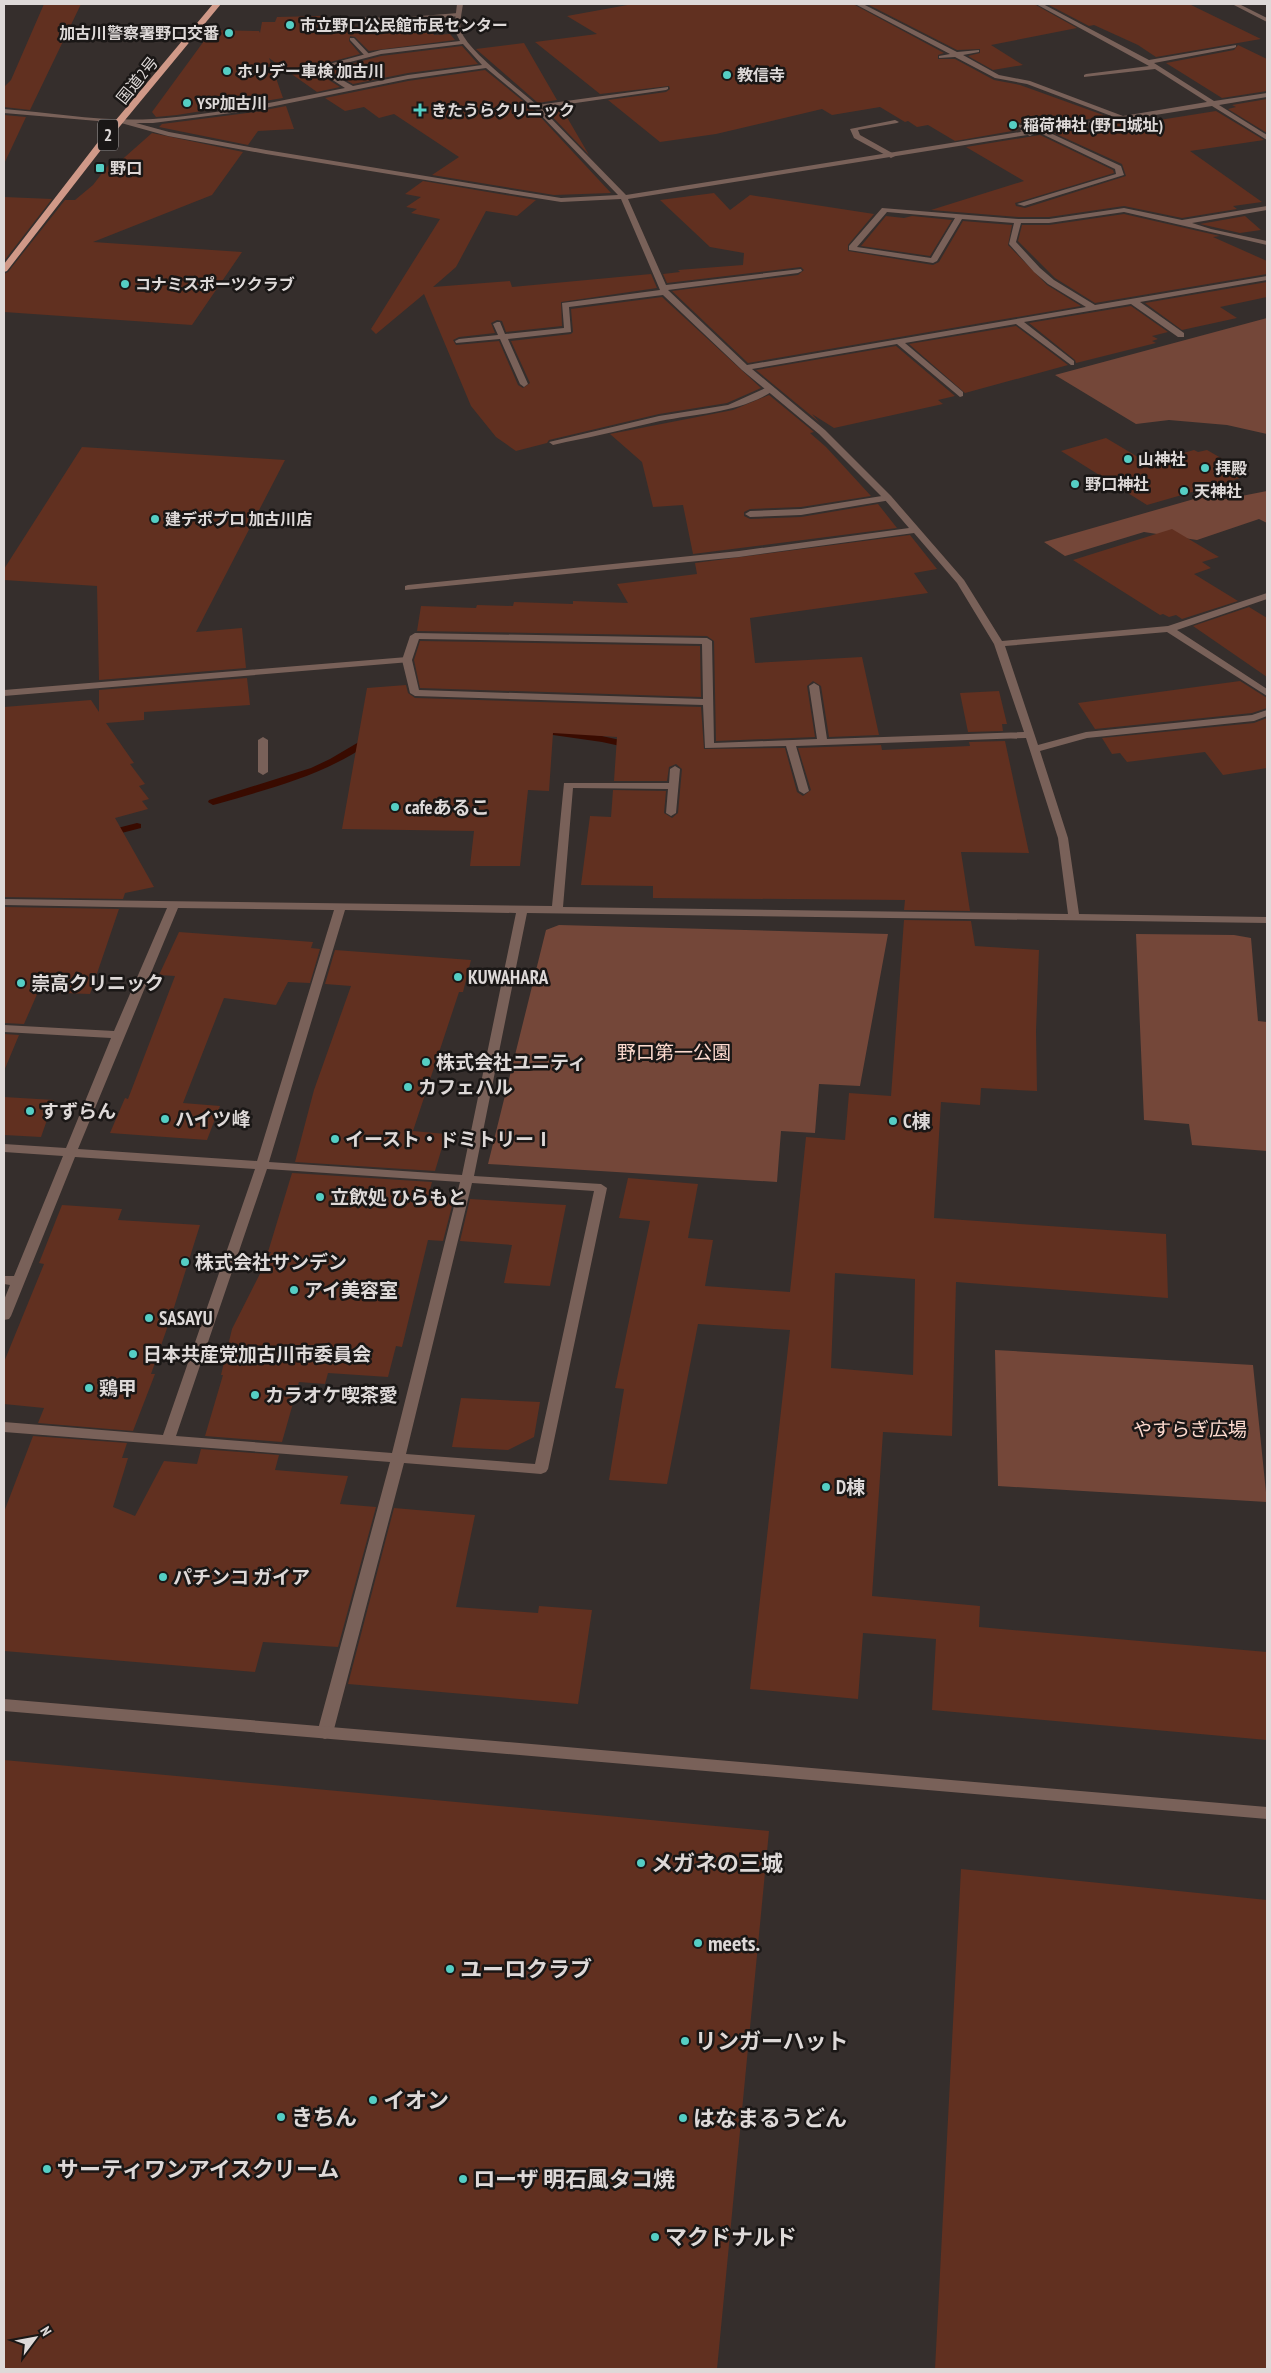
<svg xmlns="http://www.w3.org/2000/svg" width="1271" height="2373" viewBox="0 0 1271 2373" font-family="'PT Sans Narrow','Noto Sans JP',sans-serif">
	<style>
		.green { fill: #744739 }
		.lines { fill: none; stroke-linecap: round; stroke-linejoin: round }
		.stream { fill: #390b00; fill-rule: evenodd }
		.building { fill: #613020; fill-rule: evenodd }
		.service { fill: #796159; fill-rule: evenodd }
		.minor { fill: #796159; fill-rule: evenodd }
		.tertiary { fill: #796159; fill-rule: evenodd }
		.trunk { fill: #d09988; fill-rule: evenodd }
		.poi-dot { fill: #55cec4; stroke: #1a1716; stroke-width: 2 }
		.labels { text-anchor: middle; stroke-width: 5; stroke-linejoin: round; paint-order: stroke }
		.far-poi-label { font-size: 16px; font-weight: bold; fill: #ded9d8; stroke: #1a1716; text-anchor: start }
		.far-street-label { font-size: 16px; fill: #ded9d8; stroke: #1a1716 }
		.shield { fill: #1a1716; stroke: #a39f9e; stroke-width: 1 }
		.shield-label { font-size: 18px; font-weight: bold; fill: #ded9d8 }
		.poi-label { font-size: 19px; font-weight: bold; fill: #ded9d8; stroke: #1a1716; text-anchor: start }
		.park-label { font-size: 19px; fill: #fddace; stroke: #1a1716 }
		.near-poi-label { font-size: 22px; font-weight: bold; fill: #ded9d8; stroke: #1a1716; text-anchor: start }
	</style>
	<rect width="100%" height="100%" fill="#352e2c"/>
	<path class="green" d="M1267 318V434L1227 425 1169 420 1136 424 1055 375Z
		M1267 491V523L1259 519 1197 540 1144 532 1065 556 1044 542 1201 497 1226 499Z
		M559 925 888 934 860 1086 819 1084 815 1133 781 1131 777 1182 488 1164 546 930Z
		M1136 934 1234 935 1251 938 1258 1021 1267 1022V1151L1192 1145 1189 1124 1144 1120Z
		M995 1350 1253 1365 1267 1502 998 1486Z"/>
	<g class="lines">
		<path class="stream" d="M543 728 602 736 638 744 639 746 634 749 602 742 539 733 538 731Z
			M369 736 374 739 373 741C325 775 272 788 217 804L213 805 208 802 209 800 311 768 330 759Z
			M137 823 141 824V828L106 837 101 834 102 832Z"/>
	</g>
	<path class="building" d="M44 4H81L30 110 4 107V87L11 80Z
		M633 4H853L944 53 938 55V59H955L994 80 1020 85 1106 116 1035 128 1017 122 1015 126 1018 130 955 141 928 125 917 127 908 121 905 122 880 107 832 115 822 109 716 134 660 142 608 100 666 92 670 89 669 86 600 94 535 42 597 34 567 16Z
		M867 4H1034L1077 28 991 45 1023 65 993 70 968 56 980 53V49L957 50Z
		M1047 4H1189L1261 39 1156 57 1138 45 1094 25 1089 26Z
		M321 16 319 25 367 26 429 23 434 35 450 34 455 40 369 51 355 37 350 36 349 41 360 54 312 67 313 70 340 87 317 92 269 58 283 98 177 115 156 117 152 112 212 30 259 31 260 33 262 22H275L277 17Z
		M524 43 557 100 538 103 476 49Z
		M1238 45 1267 59V91L1222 98 1166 63 1234 50Z
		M462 46 478 64 408 73 353 84 328 70 381 56Z
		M485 70 533 109 611 193 554 195 432 175 459 157 394 114 379 118 364 107 345 111 325 98 408 81Z
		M1267 99V133L1228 109 1236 107 1232 105Z
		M286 106 294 129 258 131 248 145 159 127 162 124 255 112Z
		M561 107 589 155 545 109Z
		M1216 111 1264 140 1190 151 1262 202 1233 206 1237 209 1182 218 1124 206 1049 217H1018L931 210 1024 181 966 147 1040 135 1113 170 1114 173 1015 203 1016 206 1025 208 1126 176 1122 164 1054 133 1122 122 1128 125Z
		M4 115 26 117 4 164Z
		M152 133 243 152 212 195 93 242 242 252 192 325 4 312V274L8 272 65 200H75L93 185 110 163 117 164Z
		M423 181 536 200 517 216 486 211 456 267 433 287 510 281 512 287 651 274 657 288 561 302 562 326 506 332 502 321 497 320 491 323 495 333 459 337 453 340 456 345 499 341 518 385 523 388 530 383 511 341 571 334 573 332 571 309 662 297 761 388 727 403 659 414 549 440 547 443 516 451 496 437 471 406 424 294 376 334 371 329 440 219 411 213 417 209 406 207 421 197 405 194Z
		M714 193 730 210 750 195 874 214 848 245V251L933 265 939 262 963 221 1012 225 1008 245 1047 285 1081 306 748 363 672 291 798 275 804 270 801 267 667 283 663 274 680 272 678 270 743 265 744 253 710 247 660 200Z
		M4 197 52 199 4 261Z
		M1124 214 1220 236 1213 237 1267 261V274L1095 303 1055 278 1018 241 1022 225H1049Z
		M886 216 904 218 912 216 952 220 930 256 861 246Z
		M1245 216 1261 230 1240 233 1200 224Z
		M1267 282V297L1220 307 1237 318 1182 330 1145 303Z
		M1131 306 1168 332 1152 336 1158 339 1152 341 1156 343 1076 363 1075 360 1029 323Z
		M1016 326 1068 365 965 393 909 344Z
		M896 346 955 396 938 400 943 404 834 428 812 414 819 422 756 370Z
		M769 395 814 432 810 433 826 447 871 496 801 507 750 509 744 512V516L750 519 801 517 878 504 897 528 693 554 683 505 653 507 642 462 610 434 733 410Z
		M1106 438 1148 463 1194 450 1198 452 1207 450 1247 473 1237 476 1241 478 1147 505 1061 451Z
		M82 447 285 460 196 632 242 628 246 668 99 680 97 586 4 580V569Z
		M1172 529 1219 557 1202 562 1211 568 1194 574 1238 601 1182 619 1176 615 1169 617 1163 614 1160 615 1073 560Z
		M910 535 937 569 914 573 928 593 750 618 755 663 862 657 879 735 829 737 821 686 813 681 807 686 815 737 716 741 714 641 707 636 417 631 421 606 476 608 477 605 513 606 514 602 573 604V601L628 603 617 584 697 574 695 563Z
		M1249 607 1267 618V677L1193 626Z
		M420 641 700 646 701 697 420 688 414 660Z
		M247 678 250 705 144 712V720L106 723 134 763 130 764 145 784 139 786 149 799 142 801 148 809 115 818 154 887 125 893 123 899 4 897V707L91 700 99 712V690Z
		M1240 681 1267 698V708L1252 713 1095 729 1078 703Z
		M406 685 408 693 415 698 701 707 704 749 785 748 797 792 803 796 811 790 798 748 881 745 882 750 970 746 969 742 1005 741 1029 853 961 852 970 911 904 910 905 900 653 898V886L581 885 590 816 611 817 613 790 666 791 664 813 672 818 678 813 682 769 676 764 669 767 667 781H614L617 737 553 733 549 791 528 790 520 866H470L474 831 342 829 367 688Z
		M999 691 1007 724H1002L1003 731 968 732 960 693Z
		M1267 718V768L1223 775 1205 752 1127 762 1120 753 1112 754 1102 738 1254 723Z
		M4 907 119 909 90 994 38 992 24 1024 4 1023Z
		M904 920 971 921 975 946 1039 950 1036 1031 1037 1091 981 1088 980 1105 941 1102 934 1218 1166 1234 1168 1298 956 1282 952 1436 883 1432 872 1596 980 1606 979 1627 1267 1652V1740L932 1710 936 1639 863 1633 858 1699 750 1689 790 1330 698 1324 667 1484 609 1480 624 1389 615 1388 650 1221 619 1218 628 1178 698 1184 688 1238 713 1240 705 1286 790 1292 806 1137 845 1140 849 1093 891 1096ZM835 1273 915 1279 913 1375 831 1368Z
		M179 932 313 942 311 948 320 949 310 983 288 982 276 1005 224 998 183 1103 220 1106 207 1140 110 1133 125 1098 128 1099 175 976 159 975Z
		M335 950 471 960 463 992H459L413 1131 446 1134 435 1171 295 1162 314 1090 351 986 325 984Z
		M4 1034 19 1035 4 1071Z
		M4 1097 54 1100 41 1137 4 1135Z
		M292 1173 432 1182 428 1197 454 1198 443 1241 428 1240 402 1347 396 1346 388 1377 328 1373 325 1384 299 1382 282 1442 205 1436 223 1375H221L232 1329 271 1252H268Z
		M470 1199 566 1205 550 1286 504 1283 512 1245 460 1241Z
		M62 1205 122 1209 118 1220 200 1225 171 1317 151 1374H155L133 1431 38 1423 44 1408 4 1404V1362L44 1264 39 1263Z
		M461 1398 540 1402 534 1437 508 1450 452 1447Z
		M33 1436 127 1443 122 1458H128L113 1507 135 1516 164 1461 197 1464 201 1449 279 1455 275 1470 348 1476 340 1504 376 1507 338 1647 263 1642 255 1672 4 1651V1512Z
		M394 1508 475 1515 456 1607 538 1613 539 1606 592 1610 578 1704 348 1684Z
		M4 1760 769 1831 717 2369H4Z
		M961 1869 1267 1900V2369H935Z"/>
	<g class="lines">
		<path class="service" d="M458 13 460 16 396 22 353 21 350 19 353 17 396 18Z
			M350 38H354L370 55V57H366L350 40Z
			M895 120 899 122 897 123 858 130 860 135 894 154 895 156 891 158 854 138 850 129Z
			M1017 124 1032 128 1034 129 1030 131 1034 134 1030 136 1020 131 1023 129 1017 126Z
			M770 386 774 389 773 391C738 413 699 413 660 421 628 428 598 436 566 442L553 445 549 442 659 416 728 405Z
			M888 495 892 498 891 500 801 515 750 517 745 514 750 511 801 509Z
			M407 657 410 658V662L4 696V690Z
			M263 737 268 740V772L263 775 258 772V740Z"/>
		<path class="minor" d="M457 4H463C462 12 459 24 461 31 468 51 520 90 537 105L668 87V89L666 90 541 108 626 195 1114 117 1027 84 995 78 955 57 939 58V56L950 54 855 4H863L957 52 979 50V52L963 55 999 75 1030 81 1123 116 1207 102 1155 69 1084 77V75L1086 74 1149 66 1036 4H1043L1149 60 1236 45V47L1234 48 1154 63 1214 101 1267 93V97L1219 105 1267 135V140L1212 106 1048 132 1121 166 1124 175 1024 206 1017 204 1116 174 1115 169 1040 133 628 199 666 285 801 269 802 271 798 273 668 290 747 365 1086 307 1048 284 1034 272 1009 244 1014 223 962 219 937 261 933 263 849 250V246L882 208 1018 219H1049L1124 208 1182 220 1267 206V210L1192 223 1211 229 1267 241V245L1124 212 1049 223H1021L1016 242 1040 268 1054 280 1095 305 1267 276V280L1140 302 1184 333V337H1178L1131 304 1024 322 1074 361V365H1071L1016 324 905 343 963 392V396L960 397 897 344 752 369 825 430 891 496 964 580 1002 641 1168 626 1267 593V599L1177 630 1267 689V696L1167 632 1005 646 1038 745 1086 732 1252 715 1267 710V716L1254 721 1087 738 1040 751 1068 838 1079 914 1267 917V923L527 913 474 1176 601 1184 607 1188 548 1469 546 1472 541 1474 404 1463 333 1733 330 1737 325 1739 320 1737 317 1733 390 1462 4 1432V1422L163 1435 255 1169 75 1157 11 1316 9 1319 4 1320V1300L10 1285 4 1284V1276H14L63 1156 4 1152V1144L66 1148 111 1038 4 1032V1025L114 1031 167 908 4 905V899L552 906 564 783H669L670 769 675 766 680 769 676 813 671 816 666 813 668 789 573 788 563 907 1068 914 1058 838 1026 738 796 746 809 791 804 794 799 791 786 746 705 748 703 705 415 696 410 693 402 660 410 636 415 633 707 638 712 641 714 743 817 739 809 686 814 683 819 686 827 739 1024 732 994 644 957 583 914 533 739 557 405 590V586L408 585 739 551 909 528 885 500 819 434 742 370 663 295 569 307 571 332 508 339 528 384 524 387 520 384 500 339 456 343 455 341 459 339 498 335 493 324 497 322H500L505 334 564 328 562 303 660 290 621 199 561 202 266 154 168 136 121 123 4 113V109C53 113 104 122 153 119 218 115 282 100 345 88L314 68 381 50 460 41 454 29ZM463 44 482 65 408 75 353 86 323 69 381 54ZM486 68 534 108 618 195 561 198 266 150 169 132 136 123H153L255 110 408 79ZM887 212 955 218 931 258 857 247ZM419 639 702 644 703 699 419 690 412 660ZM178 908 334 910 257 1161 78 1149ZM345 910 516 913 462 1175 269 1162ZM267 1169 460 1182 392 1453 176 1436ZM472 1183 594 1191 535 1464 406 1454Z
			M1232 4H1239L1267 18V22Z"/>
		<path class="tertiary" d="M4 1699 1267 1807V1819L4 1711Z"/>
		<path class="trunk" d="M213 4H221L111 137 7 271 4 272V264L105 133Z"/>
	</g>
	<g class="poi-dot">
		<circle cx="290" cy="25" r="5"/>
		<circle cx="229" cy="33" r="5"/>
		<circle cx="227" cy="71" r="5"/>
		<circle cx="727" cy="75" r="5"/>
		<circle cx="187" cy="103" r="5"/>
		<path d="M417.5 102.5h5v5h5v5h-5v5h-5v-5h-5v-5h5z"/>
		<circle cx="1013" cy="125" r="5"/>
		<rect x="95" y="163" width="10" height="10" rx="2.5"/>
		<circle cx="125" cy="284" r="5"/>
		<circle cx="1128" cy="459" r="5"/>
		<circle cx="1205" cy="468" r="5"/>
		<circle cx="1075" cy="484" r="5"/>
		<circle cx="1184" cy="491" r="5"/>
		<circle cx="155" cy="519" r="5"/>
		<circle cx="395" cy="807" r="5"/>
		<circle cx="458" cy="977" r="5"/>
		<circle cx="21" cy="983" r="5"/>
		<circle cx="426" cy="1062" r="5"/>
		<circle cx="408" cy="1087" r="5"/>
		<circle cx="30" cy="1111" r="5"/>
		<circle cx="165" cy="1119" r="5"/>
		<circle cx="893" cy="1121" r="5"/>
		<circle cx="335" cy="1139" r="5"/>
		<circle cx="320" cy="1197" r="5"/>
		<circle cx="185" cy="1262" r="5"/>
		<circle cx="294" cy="1290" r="5"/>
		<circle cx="149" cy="1318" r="5"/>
		<circle cx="133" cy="1354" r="5"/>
		<circle cx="89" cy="1388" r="5"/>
		<circle cx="255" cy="1395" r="5"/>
		<circle cx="826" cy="1487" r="5"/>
		<circle cx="163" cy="1577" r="5"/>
		<circle cx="641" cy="1863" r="5"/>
		<circle cx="698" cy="1943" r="5"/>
		<circle cx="450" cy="1969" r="5"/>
		<circle cx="685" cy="2041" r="5"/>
		<circle cx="373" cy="2100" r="5"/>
		<circle cx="281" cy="2117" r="5"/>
		<circle cx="683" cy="2118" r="5"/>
		<circle cx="47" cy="2169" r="5"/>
		<circle cx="463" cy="2179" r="5"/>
		<circle cx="655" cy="2237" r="5"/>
	</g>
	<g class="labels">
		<g class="far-poi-label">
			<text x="300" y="31">市立野口公民館市民センター</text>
			<text x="219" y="39" text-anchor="end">加古川警察署野口交番</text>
			<text x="237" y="77">ホリデー車検 加古川</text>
			<text x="737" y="81">教信寺</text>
			<text x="197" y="109">YSP加古川</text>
			<text x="431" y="116">きたうらクリニック</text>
			<text x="1023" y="131">稲荷神社 (野口城址)</text>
			<text x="110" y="174">野口</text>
			<text x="135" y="290">コナミスポーツクラブ</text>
			<text x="1138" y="465">山神社</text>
			<text x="1215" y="474">拝殿</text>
			<text x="1085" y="490">野口神社</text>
			<text x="1194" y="497">天神社</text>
			<text x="165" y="525">建デポプロ 加古川店</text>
		</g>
		<g class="far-street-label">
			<text transform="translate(137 80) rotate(-51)" y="6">国道2号</text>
		</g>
		<rect class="shield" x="98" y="119.5" width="20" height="31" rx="4"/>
		<g class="shield-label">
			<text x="108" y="141">2</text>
		</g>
		<g class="poi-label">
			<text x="405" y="814">cafeあるこ</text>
			<text x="468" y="984">KUWAHARA</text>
			<text x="31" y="990">崇高クリニック</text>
			<text x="436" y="1069">株式会社ユニティ</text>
			<text x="418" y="1094">カフェハル</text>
			<text x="40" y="1118">すずらん</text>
			<text x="175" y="1126">ハイツ峰</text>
			<text x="903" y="1128">C棟</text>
			<text x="345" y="1146">イースト・ドミトリーⅠ</text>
			<text x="330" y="1204">立飲処 ひらもと</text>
			<text x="195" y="1269">株式会社サンデン</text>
			<text x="304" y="1297">アイ美容室</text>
			<text x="159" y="1325">SASAYU</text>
			<text x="143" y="1361">日本共産党加古川市委員会</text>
			<text x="99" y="1395">鶏甲</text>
			<text x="265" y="1402">カラオケ喫茶愛</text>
			<text x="836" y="1494">D棟</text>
			<text x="173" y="1584">パチンコ ガイア</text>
		</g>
		<g class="park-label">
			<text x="674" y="1059">野口第一公園</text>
			<text x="1190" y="1436">やすらぎ広場</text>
		</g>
		<g class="near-poi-label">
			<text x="651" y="1871">メガネの三城</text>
			<text x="708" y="1951">meets.</text>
			<text x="460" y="1977">ユーロクラブ</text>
			<text x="695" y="2049">リンガーハット</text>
			<text x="383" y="2108">イオン</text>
			<text x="291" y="2125">きちん</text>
			<text x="693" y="2126">はなまるうどん</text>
			<text x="57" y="2177">サーティワンアイスクリーム</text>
			<text x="473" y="2187">ローザ 明石風タコ焼</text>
			<text x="665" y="2245">マクドナルド</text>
		</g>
	</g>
	<rect width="1271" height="2373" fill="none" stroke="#ded9d8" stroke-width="10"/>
	<g transform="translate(35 2338) rotate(58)" stroke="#1a1716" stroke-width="4" paint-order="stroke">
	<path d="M0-4L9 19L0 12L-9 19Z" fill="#ded9d8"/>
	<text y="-8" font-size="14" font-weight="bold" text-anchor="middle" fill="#ded9d8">N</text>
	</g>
</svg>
